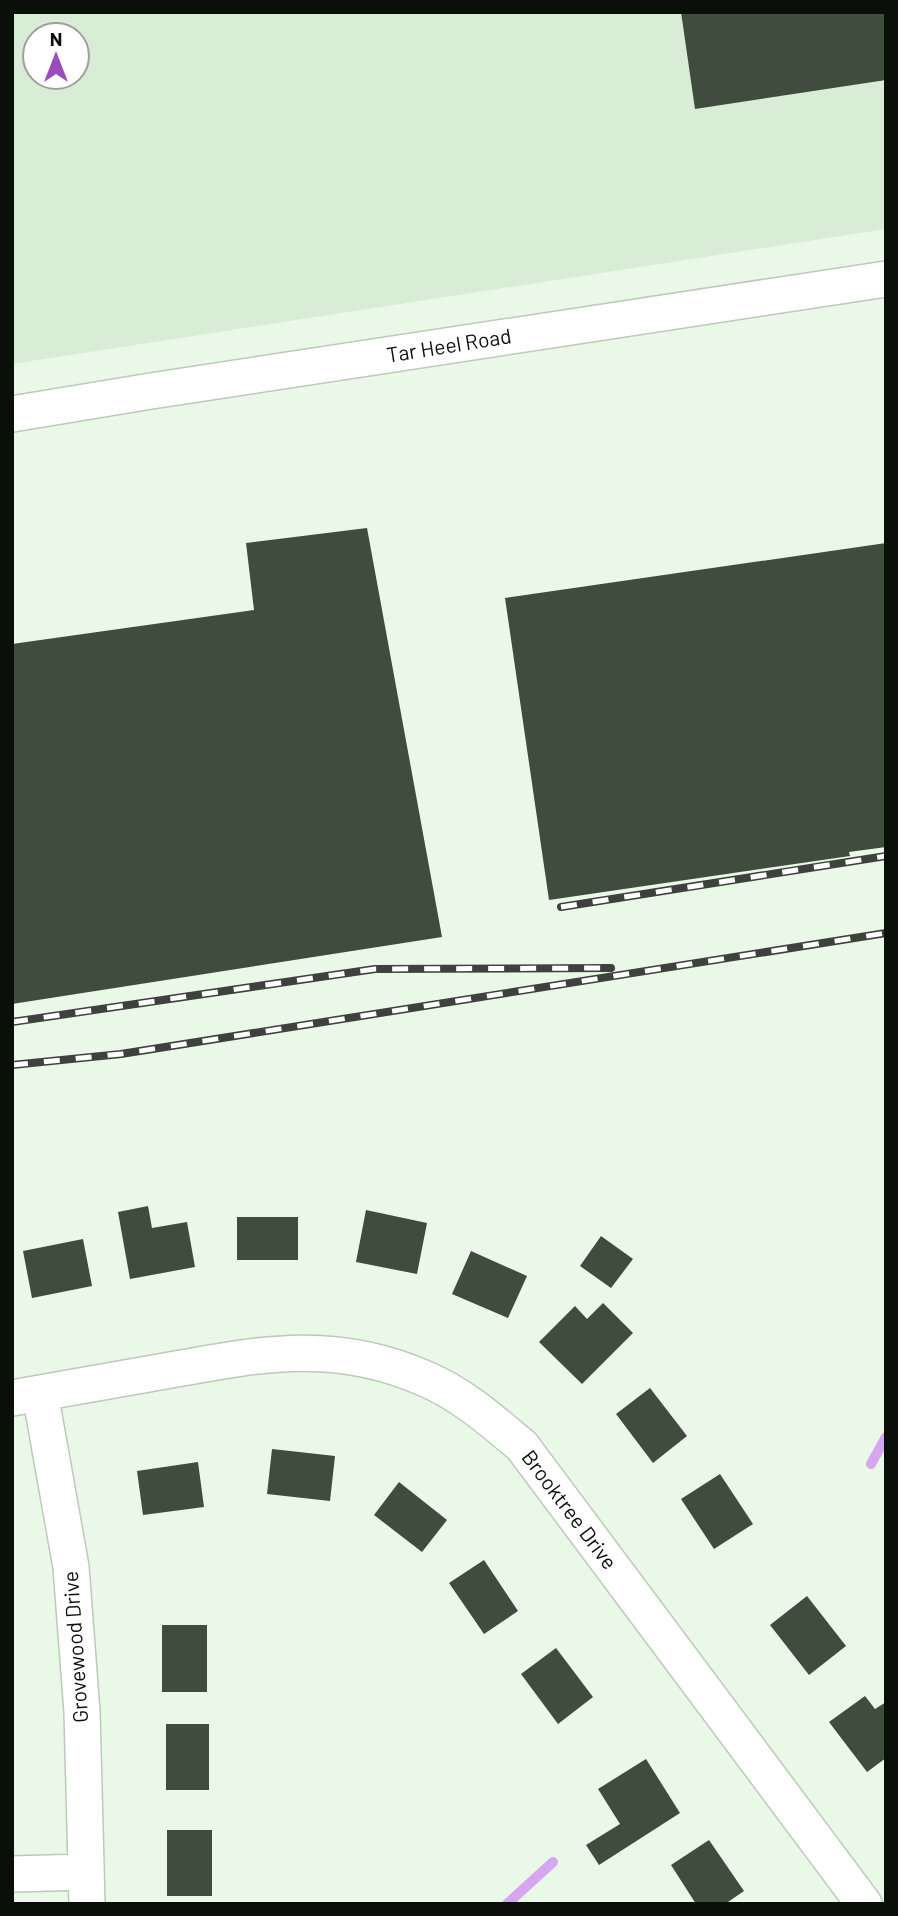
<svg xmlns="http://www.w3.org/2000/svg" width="898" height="1916" viewBox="0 0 898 1916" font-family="Barlow,sans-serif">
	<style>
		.built { fill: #d9edd6; fill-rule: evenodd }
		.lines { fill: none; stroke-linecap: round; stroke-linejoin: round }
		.stream { stroke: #d6a6ee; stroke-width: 10 }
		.building { fill: #404c3e }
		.street-casing { stroke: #bccaba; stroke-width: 38 }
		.street { stroke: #fff; stroke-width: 35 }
		.rail-casing { stroke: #3c433b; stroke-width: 8 }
		.rail { stroke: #fff; stroke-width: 5; stroke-dasharray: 16; stroke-linecap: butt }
		.labels { text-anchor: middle; stroke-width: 7; stroke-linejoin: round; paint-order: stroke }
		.street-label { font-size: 21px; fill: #0a0f09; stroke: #fff }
	</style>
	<rect width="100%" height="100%" fill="#eaf8e7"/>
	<path class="built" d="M12 12H886V229L12 364ZM35 35H77V77H35Z"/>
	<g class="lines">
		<path class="stream" d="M871 1464 886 1437
			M507 1904 553 1862"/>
	</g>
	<path class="building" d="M681 12H886V80L695 109Z
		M367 528 442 937 12 1004V644L254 610 246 543Z
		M886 543V847L849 852 850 856 549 900 505 598Z
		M148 1206 152 1228 187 1222 195 1267 130 1279 118 1212Z
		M366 1210 427 1223 417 1274 356 1262Z
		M237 1217H298V1260H237Z
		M601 1236 633 1259 611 1288 580 1266Z
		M83 1239 92 1286 32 1298 23 1251Z
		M471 1251 527 1276 508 1318 452 1294Z
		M603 1303 633 1333 582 1384 539 1342 575 1306 587 1319Z
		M650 1388 687 1436 653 1463 616 1414Z
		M272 1449 335 1456 330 1501 267 1494Z
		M198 1462 204 1507 143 1515 137 1471Z
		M720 1474 753 1524 714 1549 681 1499Z
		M399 1482 447 1520 422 1552 374 1515Z
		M484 1560 518 1611 484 1634 449 1583Z
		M807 1596 846 1646 809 1675 770 1625Z
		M162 1625H207V1692H162Z
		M556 1648 593 1697 558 1724 521 1674Z
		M865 1696 875 1709 886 1702V1758L867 1772 829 1722Z
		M166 1724H209V1790H166Z
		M646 1759 680 1813 599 1865 586 1845 620 1824 598 1789Z
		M167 1830H212V1896H167Z
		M709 1840 744 1891 725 1904H696L671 1865Z"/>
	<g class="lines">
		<defs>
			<path id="street" d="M12 414 151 391 886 279
				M40 1393 71 1567 82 1712 87 1904
				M12 1398C63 1389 114 1380 165 1371 260 1354 334 1338 426 1379 463 1395 492 1421 522 1446L864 1904
				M12 1874 86 1872"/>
		</defs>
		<use href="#street" class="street-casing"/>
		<use href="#street" class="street"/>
		<defs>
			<path id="rail" d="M561 907 886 856
				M12 1022 375 969 611 968
				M12 1065 121 1054 886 933"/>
		</defs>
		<use href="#rail" class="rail-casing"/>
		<use href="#rail" class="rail"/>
	</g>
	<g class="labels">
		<g class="street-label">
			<text transform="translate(449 346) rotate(-9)" y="7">Tar Heel Road</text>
			<text transform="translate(569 1510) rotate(53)" y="7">Brooktree Drive</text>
			<text transform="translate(76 1647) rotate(-94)" y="7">Grovewood Drive</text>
		</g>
	</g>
	<rect width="898" height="1916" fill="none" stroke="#0a0f09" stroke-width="28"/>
	<g transform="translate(56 56)"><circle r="33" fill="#ffffff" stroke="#9d9f9d" stroke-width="2"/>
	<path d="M0-5L12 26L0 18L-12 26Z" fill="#9a4cbd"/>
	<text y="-10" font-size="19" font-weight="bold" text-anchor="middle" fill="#0a0f09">N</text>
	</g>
</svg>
